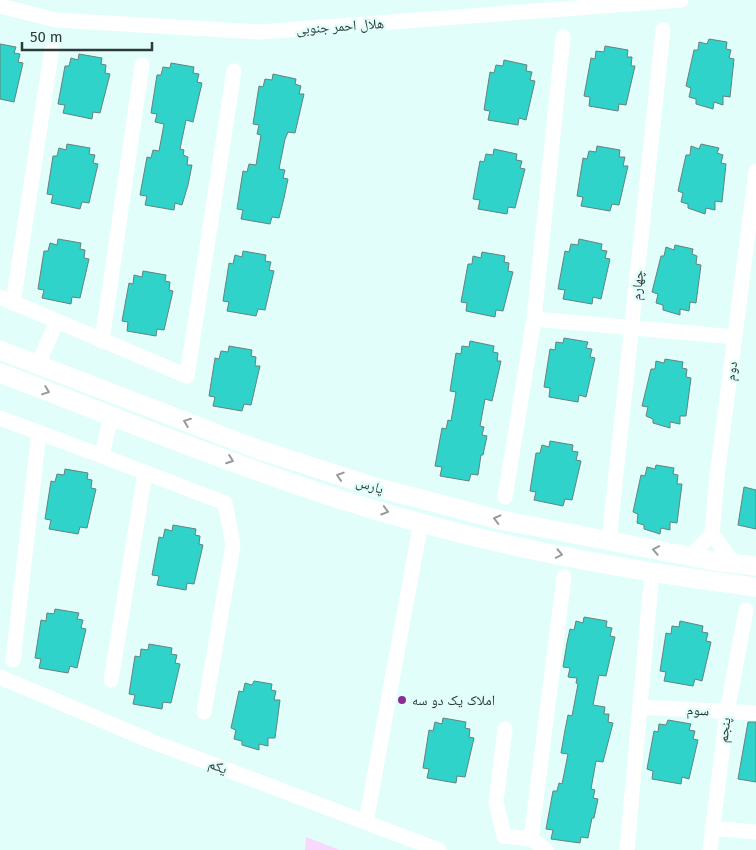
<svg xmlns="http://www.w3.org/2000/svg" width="756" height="850" viewBox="0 0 756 850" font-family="'Fira Sans','Noto Naskh Arabic',sans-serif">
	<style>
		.green { fill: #f9d8fe }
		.building { fill: #2fd3c9; stroke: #63837f }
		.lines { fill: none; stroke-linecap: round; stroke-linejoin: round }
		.minor { stroke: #fff; stroke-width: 15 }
		.tertiary { stroke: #fff; stroke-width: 19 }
		.oneway { stroke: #969c9c }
		.poi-dot { fill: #882c97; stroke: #e2fefb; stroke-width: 2 }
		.labels { text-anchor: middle; stroke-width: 5; stroke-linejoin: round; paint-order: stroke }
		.street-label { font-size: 14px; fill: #2c3a38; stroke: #e2fefb }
		.poi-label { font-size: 14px; fill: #2c3a38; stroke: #e2fefb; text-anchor: start }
	</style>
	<rect width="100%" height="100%" fill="#e2fefb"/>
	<path class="green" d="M306 837 340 850H305Z"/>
	<path class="building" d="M709 39 727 42 726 49 731 50 729 58 734 59 730 97 723 96V105L714 102 713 109 696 104V99L689 97 691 88 686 86 694 50H698L699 42 707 44Z
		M0 44 16 47 14 53 20 54 18 62 23 63 14 102 0 99Z
		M605 46 628 50 627 57H632L631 66H635L626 105 619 104 618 111 589 106 590 97 584 96 591 58 595 59 596 51 604 52Z
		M79 54 102 58 101 64 106 65 105 73 110 74 100 113 93 112 92 119 63 113 65 105 58 104 65 66H69L71 58 78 60Z
		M504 60 527 65 526 71 532 72 530 80 535 81 526 120 519 118 518 125 488 120 490 111 484 110 490 72 494 73 496 65 503 66Z
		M171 63 194 67 193 73 199 74 197 82 202 83 193 122 186 120 180 149 184 150 183 155 188 157 187 165H192L188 185 182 205 175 203 174 210 145 205 147 196 140 195 147 157 151 158 153 150 159 151 164 124 155 122 157 114 151 113 157 75H161L163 67 170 68Z
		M273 74 296 79 295 84 301 86 299 94H304L295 133 288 132 285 139 279 169 285 170 283 178 288 179 284 198 279 218 272 217 270 224 241 219 243 210 237 209 243 171 247 172 249 164 256 165 261 135 257 134 259 125 253 124 259 86 263 87 265 79 272 80Z
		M67 144 90 148 89 154 95 155 93 163 98 164 89 203 82 202 80 209 51 203 53 195 47 194 53 156H57L59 148 66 150Z
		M701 144 719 148 717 153 723 155 721 163 726 164 722 202 715 201V210L706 208 705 214 688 208V204L681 202 683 193 678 191 686 155H690L691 146 699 149Z
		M597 146 620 150 619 157H625L623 166H628L619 205 612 204 610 211 581 206 583 197 577 196 583 158 587 159 589 151 596 152Z
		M494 149 517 154 516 160 522 161 520 168 525 169 515 208 508 207 507 214 478 209 480 200 473 199 480 161 484 162 486 154 493 155Z
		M58 239 81 243 80 249 85 250 84 258 89 259 80 298 72 297 71 304 42 298 44 290 38 289 44 251H48L50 243 57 245Z
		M579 239 602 244 601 250 607 251 605 258 610 259 601 299 593 297 592 304 563 299 565 290 558 289 565 251 569 252 571 244 578 245Z
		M675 245 693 249 692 254 697 256 696 264 701 265 696 303 690 302 689 311 680 309V315L663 310V305L656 303 658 294 652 292 661 256H664L666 247 674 250Z
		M243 251 266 255 265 261 271 262 269 270 274 271 265 310 258 309 256 316 227 311 229 302 223 301 229 263 233 264 235 255 242 257Z
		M482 252 505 256 504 262 509 263 508 271 513 272 503 311 496 310 495 317 466 311 467 303 461 302 468 264H472L473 256 481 258Z
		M143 271 166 275 165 281 170 282 169 290 173 291 164 330 157 329 156 336 127 331 128 322 122 321 129 283 133 284 134 275 142 277Z
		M564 338 588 342 586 348 592 349 590 357 595 358 586 397 579 395 578 402 549 397 550 388 544 387 550 349 555 350 556 342 563 343Z
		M470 341 494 346 493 352 498 353 497 361H501L492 401 485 399 480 426 484 427 482 435 487 436 483 455H481L478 475 471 474 469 481 440 476 442 467 435 466 442 428 446 429 448 420 451 421 456 392 450 391 456 353 461 354 462 346 469 347Z
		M229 346 252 350 251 356 256 357 255 366H260L251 405 244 404 242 411 213 406 215 397 209 396 215 358 219 359 221 351 228 352Z
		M665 359 683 362 682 368 687 369 686 377 691 378 686 416H680V424L670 422V428L653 423V419L646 416 648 407 642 406 651 369H655L656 361 664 363Z
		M550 441 573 445 572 451 578 452 576 460 581 461 572 500 565 499 563 506 534 500 536 492 530 491 536 453H540L542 445 549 447Z
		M656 465 674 468 673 474 678 475 677 484H682L677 523 670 522V530L661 528 660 534 644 529V525L637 523 638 514 633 512 641 475 645 476 647 467 655 469Z
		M65 469 88 473 87 479 92 480 91 488 96 489 87 528 80 527 78 534 49 529 51 520 45 519 51 481 55 482 57 474 64 475Z
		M744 487 756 490V529L738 525Z
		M173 525 196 529 195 535 200 536 199 544 203 545 194 584 187 583 186 590 157 585 159 576 152 575 159 537 163 538 165 529 172 531Z
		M55 609 79 613 77 619 83 620 81 628 86 629 77 668 70 666 68 673 39 668 41 659 35 658 41 620 46 621 47 613 54 614Z
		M584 617 607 621 606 627 612 628 610 636 615 637 606 676 599 675 593 705 605 707 604 714H609L608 722 613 723 603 762 596 761 591 789 595 790 593 798 598 799 594 818H592L588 838 581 837 580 843 551 839 553 830 546 829 553 791H557L559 783 562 784 568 754 561 753 565 730 568 715 572 716 578 684 576 683 577 678 568 677 570 668 563 667 567 643 570 629 574 630 576 621 583 623Z
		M680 621 703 626 702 632 708 633 706 641 711 642 702 681 695 679 693 686 664 681 666 672 660 671 666 633 671 634 672 626 679 627Z
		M149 644 172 648 171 654 177 655 175 663 180 664 171 703 163 702 162 709 133 704 135 695 129 694 135 656 140 657 141 649 148 650Z
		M254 681 272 684 271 690 276 691 274 700H280L275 738H268V746L259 744V750L242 745V741L234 739 236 730 231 728 239 691 243 692 245 683 252 685Z
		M443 718 466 722 465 728 470 729 469 737 474 738 465 777 457 776 456 783 427 778 429 769 423 768 429 730 433 731 435 722 442 724Z
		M668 720 691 724 689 730 695 731 693 739 698 740 689 779 682 777 681 784 652 779 653 771 647 769 654 731 658 732 659 724 666 725Z
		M748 722H756V782L738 779Z"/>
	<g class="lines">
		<path class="minor" d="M0 6 56 20 259 32 681 0
			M563 37 534 319 735 337
			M0 297 57 321 38 364
			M13 303 52 48
			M57 321 187 376 234 71
			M102 341 142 65
			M111 415 102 456 225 503 233 545 204 712
			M0 418 102 456
			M505 497 534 319
			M609 541 663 30
			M689 557 712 534
			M734 564 712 534 717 476 756 171
			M13 660 39 432
			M0 677 151 741 439 850
			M111 680 145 473
			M640 707 756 713
			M505 729 496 802 504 836 531 839
			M366 822 421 522
			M712 828 756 832
			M546 850 531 839 564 577
			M627 850 652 572
			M710 850 727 712 746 610"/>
		<path class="tertiary" d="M0 350 257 449 375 487 501 520 714 561 756 566
			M0 373C100 411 199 452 300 486 447 537 602 568 756 587"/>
	</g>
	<defs><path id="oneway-chevron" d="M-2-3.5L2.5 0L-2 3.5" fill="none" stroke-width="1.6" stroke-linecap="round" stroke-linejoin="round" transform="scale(1.25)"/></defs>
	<g class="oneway">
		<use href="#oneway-chevron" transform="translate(46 391) rotate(21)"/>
		<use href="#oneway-chevron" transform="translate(187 422) rotate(-159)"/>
		<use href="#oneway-chevron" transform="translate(230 460) rotate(20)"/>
		<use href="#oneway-chevron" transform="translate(340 476) rotate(-162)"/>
		<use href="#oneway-chevron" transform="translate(385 511) rotate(17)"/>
		<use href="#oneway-chevron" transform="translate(497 519) rotate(-166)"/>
		<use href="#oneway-chevron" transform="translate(656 550) rotate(-169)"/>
		<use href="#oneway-chevron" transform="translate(559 554) rotate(11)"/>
	</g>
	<circle class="poi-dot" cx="402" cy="700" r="5"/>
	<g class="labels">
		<g class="street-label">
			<text transform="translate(340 26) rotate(-4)" y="5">هلال احمر جنوبی</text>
			<text transform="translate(637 285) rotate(-84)" y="5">چهارم</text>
			<text transform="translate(731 371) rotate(-83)" y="5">دوم</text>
			<text transform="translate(370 485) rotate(17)" y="5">پارس</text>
			<text transform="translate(698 710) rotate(3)" y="5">سوم</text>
			<text transform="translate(724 730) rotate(-83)" y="5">پنجم</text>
			<text transform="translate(218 766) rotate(21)" y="5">یکم</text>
		</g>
		<g class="poi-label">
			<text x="412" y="705">املاک یک دو سه</text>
		</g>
	</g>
	<path d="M22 42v8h130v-8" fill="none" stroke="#2c3a38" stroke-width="2.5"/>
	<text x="30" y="42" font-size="15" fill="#2c3a38" stroke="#e2fefb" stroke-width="4" paint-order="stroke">50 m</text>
</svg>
